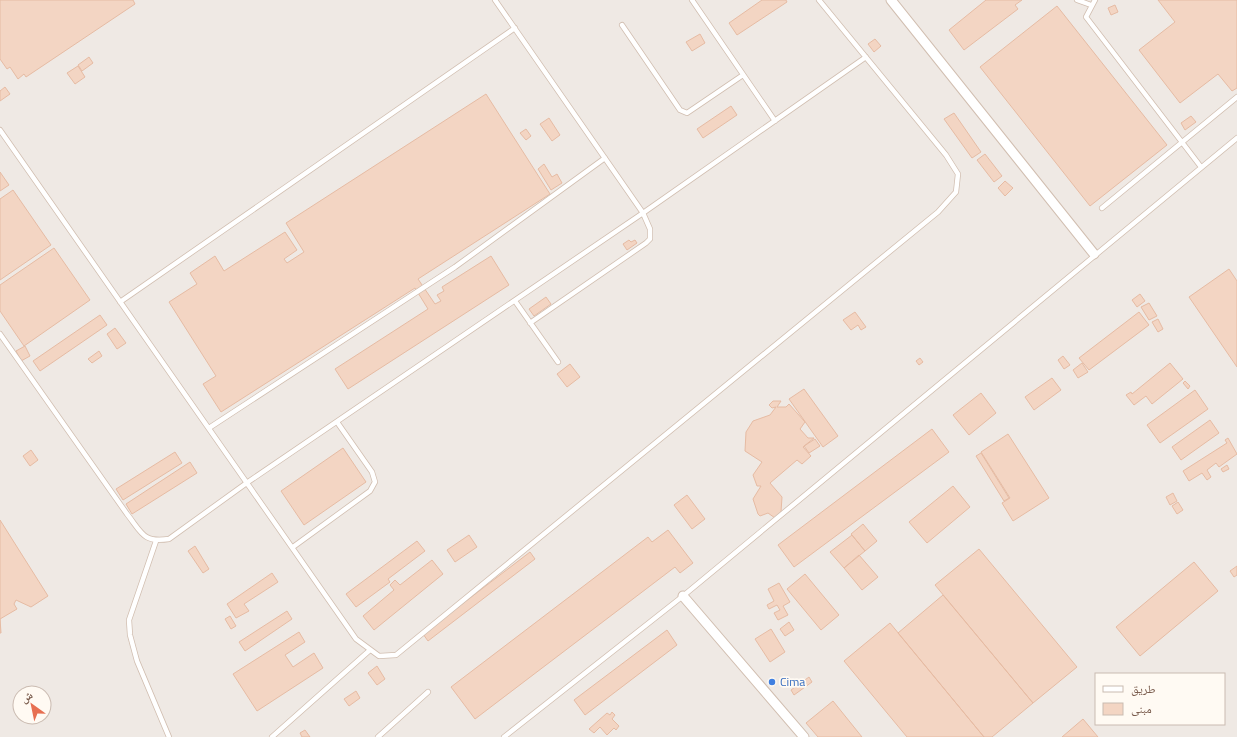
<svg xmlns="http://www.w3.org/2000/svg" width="1237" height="737" viewBox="0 0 1237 737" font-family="'Titillium Web','Noto Naskh Arabic',sans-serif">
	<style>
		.industrial { fill: #efe9e4; fill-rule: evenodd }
		.building { fill: #f3d5c3; stroke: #e6bba3 }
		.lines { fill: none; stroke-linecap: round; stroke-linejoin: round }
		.service-casing { stroke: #d1beb0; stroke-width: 6 }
		.minor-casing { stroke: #d1beb0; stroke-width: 11 }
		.service { stroke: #fff; stroke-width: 4.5 }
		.minor { stroke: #fff; stroke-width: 9 }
		.shop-dot { fill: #3f7fe0; stroke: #fffaf3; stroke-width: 1.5 }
		.labels { text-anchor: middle; stroke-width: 3.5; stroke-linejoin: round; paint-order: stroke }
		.shop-label { font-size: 12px; fill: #366cbe; stroke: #fffaf3; text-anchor: start }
	</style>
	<rect width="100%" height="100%" fill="#fdf6ec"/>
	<path class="industrial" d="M0 0H1237V737H0ZM1096 674H1224V724H1096ZM20 693H44V717H20Z"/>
	<path class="building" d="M0 0H133L135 4 26 77 24 74 18 79 10 67 7 69 0 59Z
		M762 0H786L787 2 737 35 729 23Z
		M986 0H1022L1015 5 1018 9 964 50 949 30Z
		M1158 0H1237V88L1232 91 1218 74 1180 103 1139 50 1175 22Z
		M1115 5 1118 12 1111 15 1108 8Z
		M1057 6 1167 145 1090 206 980 67Z
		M700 34 705 43 692 51 686 42Z
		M875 39 881 46 874 52 868 44Z
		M89 57 93 63 82 71 78 65Z
		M78 66 85 77 75 84 67 73Z
		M5 87 10 94 0 101V91Z
		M486 94 550 194 418 279 435 304 441 301 437 295 444 291 442 287 491 256 509 285 348 389 335 369 428 309 415 288 221 412 203 384 216 376 169 302 197 284 190 273 215 256 224 271 285 232 297 250 284 259 287 263 304 252 286 223Z
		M731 106 737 115 703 138 697 129Z
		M954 113 981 152 972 158 944 119Z
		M1191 116 1196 122 1185 130 1181 123Z
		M549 118 560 135 552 141 540 124Z
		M526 129 531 136 526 140 520 133Z
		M985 154 1002 176 994 182 977 160Z
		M544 164 552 177 557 174 562 183 551 190 538 169Z
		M0 172 9 185 0 191Z
		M1005 181 1013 188 1005 196 998 188Z
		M13 190 51 245 0 280V199Z
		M629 240 631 242 635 240 637 243 627 250 623 244Z
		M54 248 90 300 24 346 0 311V285Z
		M1229 269 1237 281V367L1189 297Z
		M1140 294 1145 301 1137 307 1132 300Z
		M546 297 551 304 534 316 529 309Z
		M1149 303 1157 316 1149 320 1141 307Z
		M855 312 866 327 861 330 858 325 851 330 843 320Z
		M1139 312 1149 325 1089 370 1079 358Z
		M100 315 107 325 40 371 33 361Z
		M1158 319 1163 329 1158 332 1152 322Z
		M115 328 126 343 117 349 107 334Z
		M25 346 30 356 21 361 16 351Z
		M99 351 102 356 92 363 88 359Z
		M1063 356 1070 365 1064 369 1058 360Z
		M920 358 923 362 919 365 916 361Z
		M1082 363 1088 372 1078 378 1073 370Z
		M1170 363 1183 379 1152 404 1146 396 1134 405 1126 395 1131 392 1132 394Z
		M570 364 580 377 567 387 557 374Z
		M1052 378 1061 390 1034 410 1025 397Z
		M1185 381 1190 386 1188 389 1183 383Z
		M804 389 838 436 823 447 789 399Z
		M1195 390 1208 409 1160 443 1147 425Z
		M981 393 996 413 969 435 953 415Z
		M773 401H781L777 407H786L789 404 805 422 800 429 808 438H814L803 447 811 456 802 464 797 460 770 483 782 497 781 512 775 518 768 513 760 516 758 514 753 499 761 486H757L753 475 762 462 745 451 746 432 753 421 770 415 776 407 772 408 769 405Z
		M1210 420 1219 433 1181 460 1172 447Z
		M932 429 949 452 794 567 778 545Z
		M1008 434 1049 498 1013 521 1002 503 1010 498 981 452Z
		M1228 438 1237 454 1219 467 1216 463 1207 470 1211 477 1207 480 1202 473 1189 481 1183 471 1227 443 1225 440Z
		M815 439 820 446 809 453 804 446Z
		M343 448 366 482 304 525 281 491Z
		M31 450 38 460 30 466 23 456Z
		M175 452 182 463 123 500 116 489Z
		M981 453 1009 498 1004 501 976 456Z
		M190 462 197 473 132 514 126 504Z
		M1227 465 1229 469 1223 472 1221 469Z
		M953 486 970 507 927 543 909 522Z
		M1173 493 1177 501 1170 505 1166 497Z
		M687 495 705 519 692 529 674 505Z
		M1178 502 1183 510 1177 514 1172 506Z
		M0 520 48 596 31 607 16 600 14 604 17 609 0 619 1 633H0Z
		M863 524 877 541 865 551 851 534Z
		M668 530 693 563 680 573 675 567 475 719 451 687 648 537 652 542Z
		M469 535 477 547 455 562 447 550Z
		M852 535 865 551 844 568 830 552Z
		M417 541 425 551 388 579 390 582 356 607 346 594Z
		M195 546 209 569 203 573 188 551Z
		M979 549 1077 667 1033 703 935 585Z
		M530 552 535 559 428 641 423 634Z
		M859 555 878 577 862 590 844 568Z
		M432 560 443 574 374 630 363 616 394 590 390 585 395 580 400 585Z
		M1194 562 1218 591 1140 656 1116 627Z
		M1237 566V575L1234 577 1230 571Z
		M272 573 278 582 244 604 249 611 236 618 227 604Z
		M805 574 839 615 821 630 787 589Z
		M779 583 790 602 783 606 788 615 778 620 774 613 780 610 777 605 769 609 767 605 774 601 768 589Z
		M943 595 1033 703 992 737H984L898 633Z
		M287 611 292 619 245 651 239 642Z
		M230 616 236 626 231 629 225 619Z
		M789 622 794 630 785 636 780 629Z
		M890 623 984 737H907L844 661Z
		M771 629 785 652 770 662 755 639Z
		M667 630 677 645 585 715 574 700Z
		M299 632 305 642 285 655 293 667 314 653 323 668 257 711 233 674Z
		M377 666 385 679 377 685 368 673Z
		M809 677 812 682 794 695 791 690Z
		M356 691 360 698 349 706 344 699Z
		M833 701 862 737H818L806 723Z
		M612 712 615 715 612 719 619 726 616 730 614 728 607 735 600 727 594 733 589 729 607 713 610 715Z
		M1083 719 1098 737H1062Z
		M305 730 310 737H302L300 733Z"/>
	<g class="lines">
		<defs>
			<path id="service" d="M495 0 643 213 650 229V239L646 243 530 323
				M692 0 775 121
				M1077 0 1091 5
				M1095 0 1086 17 1201 167
				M622 25 680 110 687 113 743 75
				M0 130 356 639 379 656 396 655 938 212 956 192 958 174 946 155 819 0
				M1102 208 1237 97
				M515 301 558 362
				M120 302 515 28
				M0 334 127 514C142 533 143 543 169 539L248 482 643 213 866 57
				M209 428 455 267 605 158
				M156 541 129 620 130 635 137 661 169 737
				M293 547 370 491 375 482 372 472 337 422
				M272 737 370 650
				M378 737 428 692
				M504 737 683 596 1237 138"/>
			<path id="minor" d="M891 0 1094 254
				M683 596 804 737"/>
		</defs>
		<use href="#service" class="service-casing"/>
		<use href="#minor" class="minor-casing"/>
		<use href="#service" class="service"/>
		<use href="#minor" class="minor"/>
	</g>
	<circle class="shop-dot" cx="772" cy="682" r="4"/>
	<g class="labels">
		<g class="shop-label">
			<text x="780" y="686">Cima</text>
		</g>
	</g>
	<rect x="1095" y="673" width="130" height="52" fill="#fffaf3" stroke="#cabbb1"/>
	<rect x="1103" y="686" width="20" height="6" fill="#ffffff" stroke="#cabbb1"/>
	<text x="1131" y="693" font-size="12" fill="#7a5c4d">طريق</text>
	<rect x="1103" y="703" width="20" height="12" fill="#f3d5c3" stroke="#cabbb1"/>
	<text x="1131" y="713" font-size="12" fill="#7a5c4d">مبنى</text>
	<g transform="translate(32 705) rotate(327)"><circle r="19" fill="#fffaf3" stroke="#cabbb1"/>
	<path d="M0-3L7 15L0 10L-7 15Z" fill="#e76f51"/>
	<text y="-6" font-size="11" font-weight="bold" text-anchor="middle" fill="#7a5c4d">ش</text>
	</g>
</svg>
